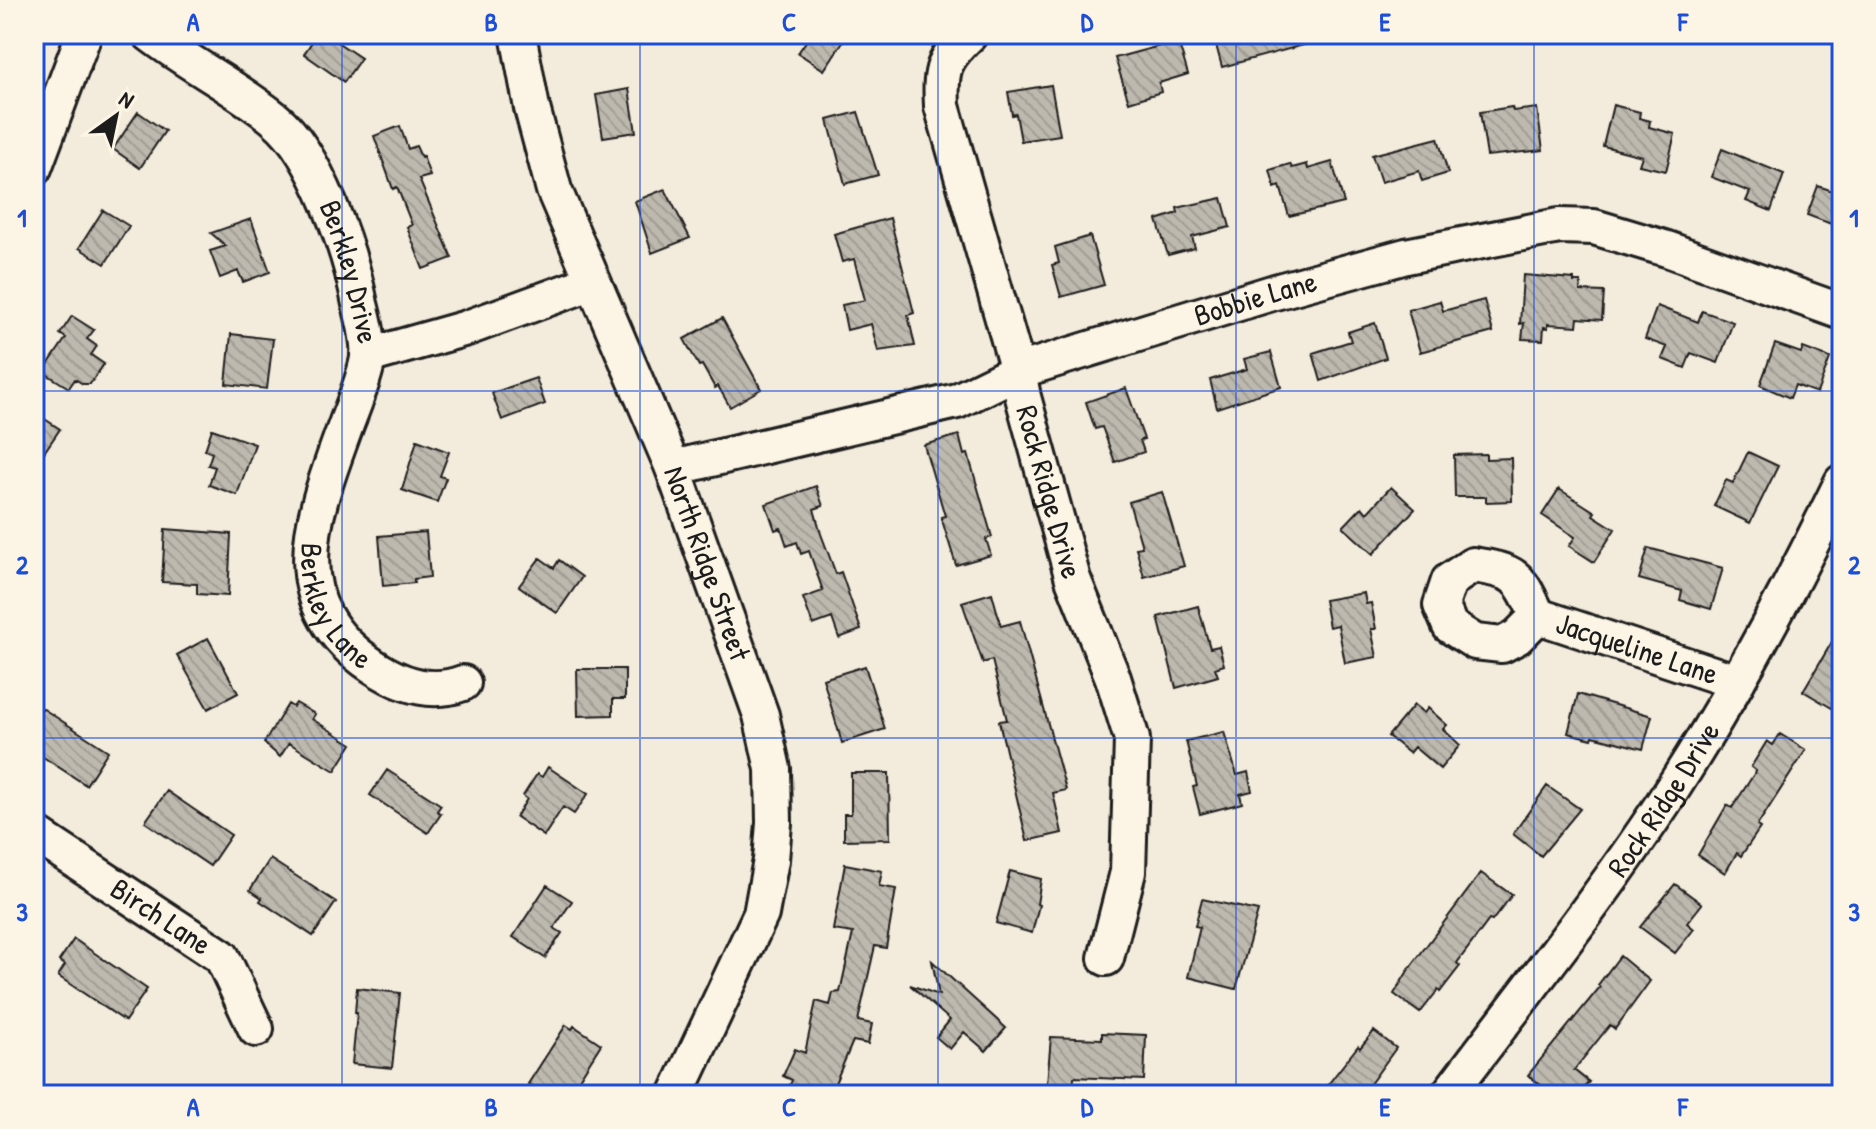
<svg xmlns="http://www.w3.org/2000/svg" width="1876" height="1129" viewBox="0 0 1876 1129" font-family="'Patrick Hand',sans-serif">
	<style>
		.building { fill: url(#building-back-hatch); stroke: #1c1c1c; stroke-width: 2 }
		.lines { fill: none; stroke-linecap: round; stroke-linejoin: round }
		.minor-casing { stroke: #1c1c1c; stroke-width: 40 }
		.minor { stroke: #fcf5e5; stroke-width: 34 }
		.grid { fill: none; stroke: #1d4ed8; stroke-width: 2; stroke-opacity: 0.55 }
		.labels { text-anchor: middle; stroke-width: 7; stroke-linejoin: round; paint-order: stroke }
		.street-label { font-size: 30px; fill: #1c1c1c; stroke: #fcf5e5 }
		.neatline { fill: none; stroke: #1d4ed8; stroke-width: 3 }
		.grid-label { font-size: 26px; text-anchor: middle; font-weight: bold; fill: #1d4ed8 }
	</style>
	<defs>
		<pattern id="building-back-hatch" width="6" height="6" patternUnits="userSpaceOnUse" patternTransform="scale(2)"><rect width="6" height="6" fill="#beb9ae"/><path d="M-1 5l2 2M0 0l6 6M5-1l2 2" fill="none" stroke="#a39e95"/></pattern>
	</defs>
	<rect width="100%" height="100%" fill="#f3ecdd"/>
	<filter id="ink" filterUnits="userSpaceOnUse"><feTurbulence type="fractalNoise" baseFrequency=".0125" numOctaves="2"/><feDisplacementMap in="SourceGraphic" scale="16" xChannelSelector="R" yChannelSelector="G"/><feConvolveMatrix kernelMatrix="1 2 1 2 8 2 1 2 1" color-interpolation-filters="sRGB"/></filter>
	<g filter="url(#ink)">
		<path class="building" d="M317 34H325L361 58 344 82 304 54Z
			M811 34H848L824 70 798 53Z
			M1213 34H1321L1322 40 1222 67Z
			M1178 41 1188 74 1159 83 1161 92 1129 102 1115 58Z
			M1051 85 1060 135 1021 141 1016 114 1012 115 1008 92Z
			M629 89 636 132 603 137 596 95Z
			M1613 105 1640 112 1639 118 1650 121 1649 127 1675 134 1666 171 1639 165 1642 156 1603 146Z
			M1512 107 1513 111 1537 108 1543 150 1487 156 1480 112Z
			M138 112 165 131 140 168 113 149Z
			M858 112 878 175 845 184 828 120Z
			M400 126 408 149 416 146 421 157 423 156 430 176 419 179 452 258 423 269 407 227 412 225 397 187 393 189 374 136Z
			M1438 138 1448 173 1422 181 1419 171 1381 182 1372 155Z
			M1722 149 1784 174 1771 211 1746 201 1750 192 1711 177Z
			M1332 162 1344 203 1289 216 1280 186 1275 188 1270 170 1290 164 1292 168 1307 164 1308 169Z
			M1818 186 1842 194V228L1807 215Z
			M665 189 690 238 652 253 635 201Z
			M1222 198 1230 227 1192 237 1195 248 1168 255 1157 220 1178 213 1177 208Z
			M103 210 129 226 105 264 79 248Z
			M890 218 914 313 908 315 915 346 878 351 871 324 847 330 842 305 865 300 854 259 842 262 834 234Z
			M251 219 270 272 243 282 238 271 220 278 210 251 226 246 211 233Z
			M1090 236 1104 285 1061 297 1052 265 1059 263 1055 247Z
			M1523 275 1574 279V282H1581L1580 291 1604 292 1602 320 1578 318 1577 326 1548 324V328L1544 327 1543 340 1522 339 1524 323 1520 324Z
			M1484 300 1493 332 1420 352 1408 310 1440 301 1443 311Z
			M1657 306 1698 322 1702 311 1733 322 1718 363 1691 353 1685 368 1662 359 1667 347 1645 339Z
			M72 316 94 330 87 339 97 346 91 355 104 364 90 384H83L75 379 69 388 43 372 66 338 60 334Z
			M722 318 761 389 730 407 718 386 715 388 702 365 699 366 684 339Z
			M1375 323 1386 358 1321 381 1313 353 1351 341 1348 332Z
			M231 334 273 339 267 389 226 384Z
			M1775 344 1801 353 1803 348 1830 358 1817 393 1795 385 1790 398 1760 385Z
			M1271 352 1281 387 1217 408 1210 380 1247 369 1244 359Z
			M536 378 545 404 502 420 492 393Z
			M1126 388 1144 439 1140 440 1144 452 1115 462 1102 427 1095 429 1086 402Z
			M34 412 60 429 34 467Z
			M212 429 255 444 237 495 209 485 215 467 208 465 212 453 205 450Z
			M959 435 964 455 968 454 992 537 986 539 991 555 956 565 941 517 945 516 924 445Z
			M417 440 449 452 440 476 446 478 437 502 402 490Z
			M1748 452 1778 466 1750 523 1714 506 1726 480 1733 483Z
			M1486 454V459L1511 458 1512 501 1486 502V497H1455L1454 455Z
			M816 486 823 506 814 509 821 534 836 574 841 572 861 630 839 638 832 618 813 625 803 598 823 591 809 551 801 554 797 542 787 546 781 528 775 530 766 504Z
			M1391 487 1415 509 1373 554 1343 527 1362 507 1367 513Z
			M1559 489 1595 512 1593 515 1615 529 1594 562 1569 546 1575 537 1542 515Z
			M1162 492 1184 566 1144 577 1136 548 1142 547 1129 502Z
			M165 529 231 534 228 596 197 594V584L162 582Z
			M426 532 430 577 414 579V583L383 586 379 536Z
			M1648 548 1723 568 1711 609 1680 600 1682 591 1639 579Z
			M540 558 554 568 559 560 582 577 557 613 519 586Z
			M992 593 1001 626 1020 621 1066 790 1053 793 1062 833 1027 841 999 721 1007 720 992 660 983 663 962 602Z
			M1364 593 1366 604 1371 603 1376 629H1371L1377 657 1345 663 1338 625 1329 627 1324 600Z
			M1198 606 1210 648 1219 646 1224 665 1215 668 1218 676 1176 688 1158 617Z
			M1842 625V714L1803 691Z
			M208 638 238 693 208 709 177 655Z
			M865 666 885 729 842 743 823 679Z
			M577 669H625V699H613V715L578 716Z
			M1578 694 1652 716 1643 749 1593 736 1592 739 1568 733Z
			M296 703 315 714 312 719 352 744 335 771 289 743 280 757 264 743 288 704 293 707Z
			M1414 705 1424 713 1428 708 1447 725 1443 729 1460 745 1440 769 1414 747 1409 753 1388 736Z
			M42 708 108 751 86 785 34 751V720Z
			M1224 732 1237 775 1248 772 1252 791 1240 794 1242 803 1200 814 1193 787 1197 786 1186 741Z
			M1780 734 1806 750 1757 826 1760 828 1741 856 1737 853 1725 873 1698 855 1727 805 1732 808 1756 771 1751 767 1767 741 1773 745Z
			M548 767 588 794 574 814 563 807 544 836 516 817 527 799 523 796 537 774 542 777Z
			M387 770 441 805 437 811 441 814 428 833 370 795Z
			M851 773H889L890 839 844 840V814H851Z
			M1547 786 1580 809 1541 856 1513 834Z
			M167 791 231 835 210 866 145 822Z
			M270 859 336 902 313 936 260 901 262 898 250 890Z
			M845 864 882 871 879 886 896 889 886 948 875 946 858 1021 872 1024 868 1044 853 1041 830 1095H786L792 1080 783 1076 795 1049 805 1053 816 1001 830 1005 833 993 840 992 853 933 833 930Z
			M1010 871 1041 879 1037 904 1039 905 1032 933 996 923Z
			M1481 873 1512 895 1492 921 1489 920 1457 963 1460 966 1440 992 1438 990 1420 1013 1394 994 1409 969Z
			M1675 884 1702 904 1687 923 1694 929 1675 953 1640 927Z
			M547 885 572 901 554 928 562 933 545 958 513 937Z
			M1202 899 1258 911 1236 989 1188 977 1200 927 1195 926Z
			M74 939 147 989 125 1021 58 976 65 965 59 961Z
			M1620 956 1650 981 1615 1029 1610 1025 1574 1070 1589 1082 1578 1095H1554L1528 1075 1600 987 1598 985Z
			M932 961 1006 1028 986 1051 964 1032 950 1049 936 1037 950 1020 910 985 939 995Z
			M357 988 400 993 392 1068 352 1064 357 1013H355Z
			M566 1025 572 1029 574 1026 601 1044 569 1095H545L528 1084Z
			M1374 1031 1396 1048 1362 1095H1336L1326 1087 1358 1046 1360 1048Z
			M1102 1033 1146 1035 1144 1080 1074 1077 1073 1095H1046L1051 1037 1102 1039Z"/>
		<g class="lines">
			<defs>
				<g id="minor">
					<path id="s1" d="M150 34C190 65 236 87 275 119 317 153 350 252 360 304 364 320 370 343 368 358 364 380 355 401 347 422 315 511 275 600 373 666 401 685 431 695 463 683"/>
					<path id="s2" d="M518 34 532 108 554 190 673 468 761 715 773 769 774 823 771 860 761 914 676 1095"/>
					<path id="s3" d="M970 34C943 59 940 69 942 106L1018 371 1023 397 1073 579 1113 678 1132 739 1128 872 1106 958"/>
					<path d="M34 168 84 34"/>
					<path d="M368 356 467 328 593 282"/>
					<path id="s4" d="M673 468 957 401 1018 371 1275 292 1406 256 1559 226 1594 227 1667 249 1842 312"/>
					<path id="s5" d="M1538 616 1517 637 1502 645 1475 642 1450 626 1441 605 1449 581 1473 565C1518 572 1518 575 1538 616L1737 682"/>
					<path id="s6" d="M34 833 222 957 256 1029"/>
					<path id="s7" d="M1448 1095C1523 995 1603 896 1671 791 1735 692 1791 587 1842 482"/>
				</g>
			</defs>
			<use href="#minor" class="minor-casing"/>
			<use href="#minor" class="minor"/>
		</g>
	</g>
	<path class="grid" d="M342 34V1095M640 34V1095M938 34V1095M1236 34V1095M1534 34V1095M34 391H1842M34 738H1842"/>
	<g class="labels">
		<g class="street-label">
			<text dy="10" stroke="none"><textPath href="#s1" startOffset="324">Berkley Drive</textPath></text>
			<text dy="10" stroke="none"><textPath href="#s4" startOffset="608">Bobbie Lane</textPath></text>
			<text dy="10" stroke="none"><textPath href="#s3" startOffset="482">Rock Ridge Drive</textPath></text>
			<text dy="10" stroke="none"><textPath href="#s2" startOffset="564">North Ridge Street</textPath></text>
			<text dy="10" stroke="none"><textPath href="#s1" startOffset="676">Berkley Lane</textPath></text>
			<text dy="10" stroke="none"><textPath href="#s5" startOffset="374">Jacqueline Lane</textPath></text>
			<text dy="10" stroke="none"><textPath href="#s7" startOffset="366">Rock Ridge Drive</textPath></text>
			<text dy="10" stroke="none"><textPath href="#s6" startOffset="152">Birch Lane</textPath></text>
		</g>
	</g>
	<rect width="1876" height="1129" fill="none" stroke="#fcf5e5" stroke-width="88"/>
	<g transform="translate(116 116) rotate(33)" stroke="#fcf5e5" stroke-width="6" paint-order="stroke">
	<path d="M0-6L14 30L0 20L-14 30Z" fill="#1c1c1c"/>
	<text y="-12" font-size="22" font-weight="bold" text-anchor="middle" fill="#1c1c1c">N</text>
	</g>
	<rect x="44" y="44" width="1788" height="1041" class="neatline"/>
	<g class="grid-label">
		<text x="193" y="31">A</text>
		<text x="491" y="31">B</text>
		<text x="789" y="31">C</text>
		<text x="1087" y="31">D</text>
		<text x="1385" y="31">E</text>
		<text x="1683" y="31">F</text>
		<text x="22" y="227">1</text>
		<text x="1854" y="227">1</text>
		<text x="22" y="574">2</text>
		<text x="1854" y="574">2</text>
		<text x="22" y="921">3</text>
		<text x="1854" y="921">3</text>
		<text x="193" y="1116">A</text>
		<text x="491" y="1116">B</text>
		<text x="789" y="1116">C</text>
		<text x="1087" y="1116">D</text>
		<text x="1385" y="1116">E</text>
		<text x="1683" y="1116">F</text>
	</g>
</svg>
